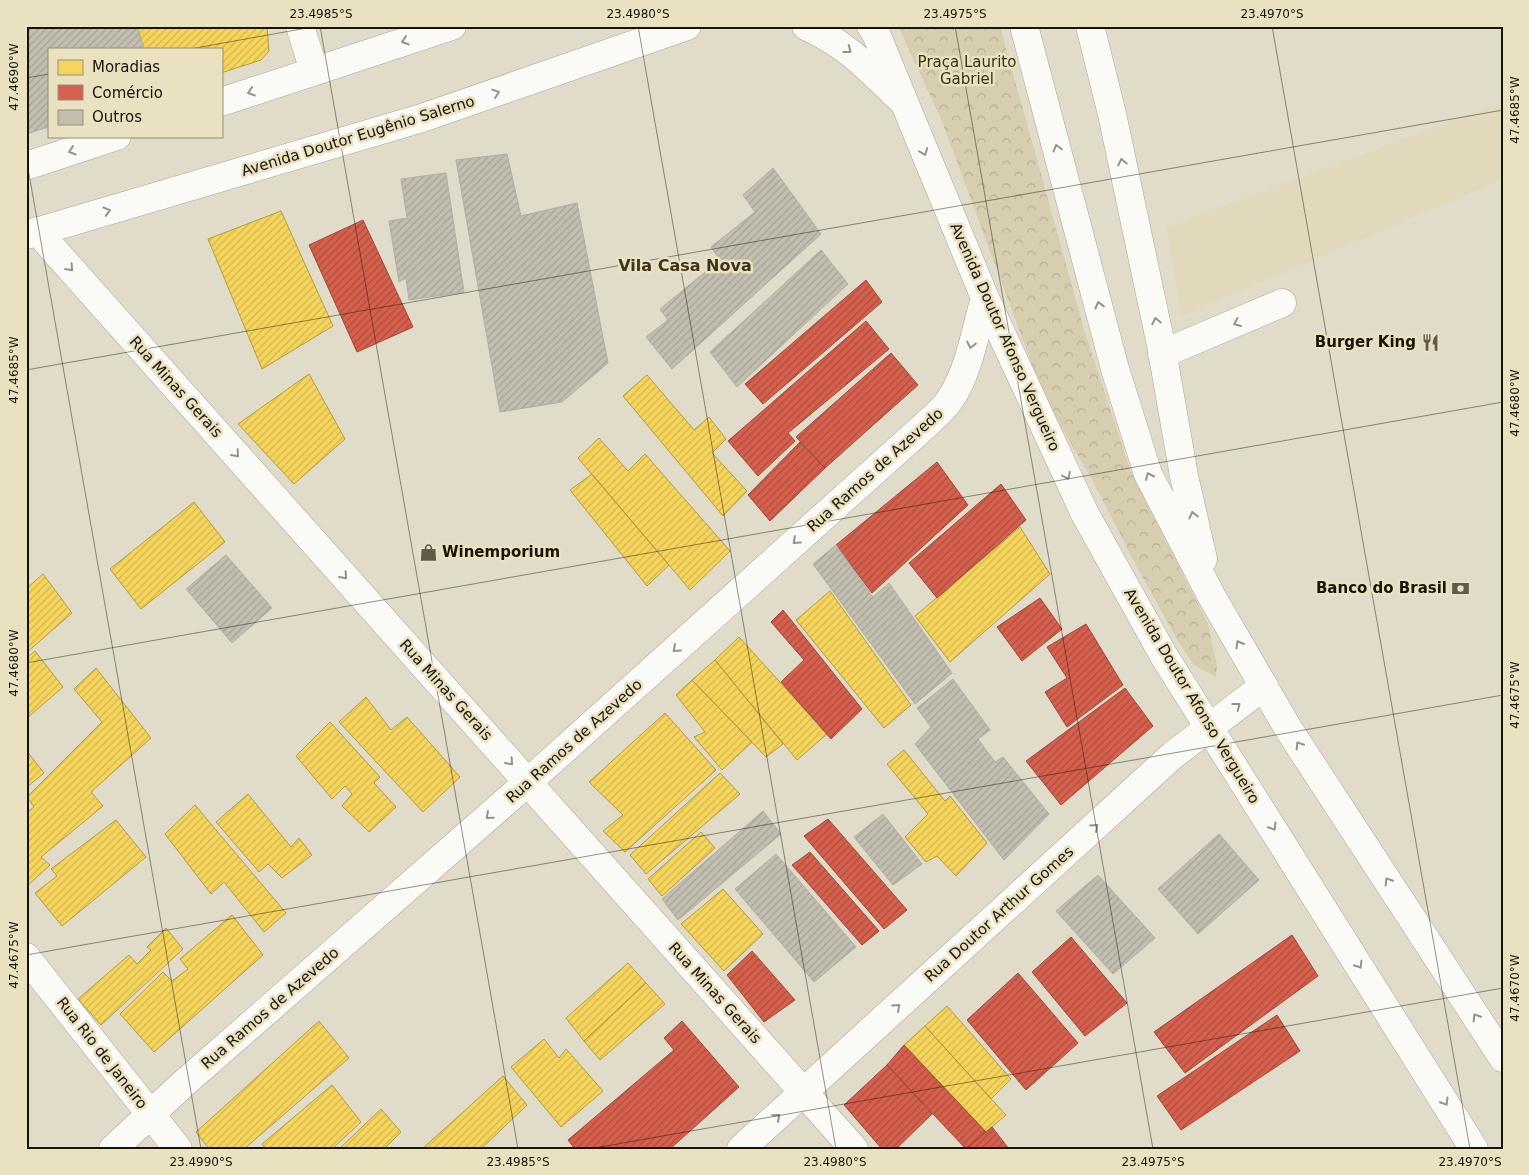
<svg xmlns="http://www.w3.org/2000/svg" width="1529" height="1175" viewBox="0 0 1529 1175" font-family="'DejaVu Sans',sans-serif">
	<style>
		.built { fill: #e1d9bb }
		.park { fill: url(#park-crowns) }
		.homes { fill: url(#homes-hatch); stroke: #b39b43 }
		.shops { fill: url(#shops-hatch); stroke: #9d4939 }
		.building { fill: url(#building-hatch); stroke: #b1ada0 }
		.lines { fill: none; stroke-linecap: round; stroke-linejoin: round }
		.minor-casing { stroke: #a9a597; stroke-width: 29 }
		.major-casing { stroke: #a9a597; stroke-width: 29 }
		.minor { stroke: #fafaf7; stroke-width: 28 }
		.major { stroke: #fafaf7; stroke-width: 28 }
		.oneway { stroke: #94928c }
		.ticks { fill: none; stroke: #171409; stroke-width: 1; stroke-opacity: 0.45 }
		.labels { text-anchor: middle; stroke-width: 5; stroke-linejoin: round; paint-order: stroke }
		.park-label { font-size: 15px; fill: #3b3213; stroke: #eae1c1 }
		.street-label { font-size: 15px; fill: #171409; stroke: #eae1c1 }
		.poi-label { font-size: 15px; font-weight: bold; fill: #171409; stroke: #eae1c1; text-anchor: end }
		.neighbourhood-label { font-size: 16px; font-weight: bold; fill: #3c351b; stroke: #eae1c1 }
		.neatline { fill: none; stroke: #171409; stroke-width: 2 }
		.ticks-label { font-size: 12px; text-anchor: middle; fill: #171409 }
	</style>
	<defs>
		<pattern id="park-crowns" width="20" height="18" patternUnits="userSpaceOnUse" patternTransform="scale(1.25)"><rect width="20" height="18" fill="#d7ceb0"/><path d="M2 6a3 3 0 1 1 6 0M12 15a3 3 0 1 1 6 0" fill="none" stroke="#b8b096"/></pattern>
		<pattern id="homes-hatch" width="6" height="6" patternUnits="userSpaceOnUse" patternTransform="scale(1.25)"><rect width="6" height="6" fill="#f6d55c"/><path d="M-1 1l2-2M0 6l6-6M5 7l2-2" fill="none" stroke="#d2b64f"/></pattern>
		<pattern id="shops-hatch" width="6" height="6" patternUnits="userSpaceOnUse" patternTransform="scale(1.25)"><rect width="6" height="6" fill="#d6604d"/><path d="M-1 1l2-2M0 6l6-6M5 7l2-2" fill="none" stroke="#ad4e3e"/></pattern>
		<pattern id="building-hatch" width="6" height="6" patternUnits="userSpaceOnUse" patternTransform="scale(1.25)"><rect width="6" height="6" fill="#c2beb0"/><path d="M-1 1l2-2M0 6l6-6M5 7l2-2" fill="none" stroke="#a6a296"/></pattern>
	</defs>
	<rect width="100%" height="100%" fill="#e1dcca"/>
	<path class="built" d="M1503 102V179L1182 316 1166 227Z"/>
	<path class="park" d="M898 26H1000L1085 333 1131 472 1208 624 1217 665 1216 677 1194 665 1178 641 1138 569 1094 483 1044 397 941 119Z"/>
	<path class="homes" d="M137 26H267L269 51 261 60 221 73V49H144Z
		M281 211 333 326 262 369 208 239Z
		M309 374 345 439 294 484 238 424Z
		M647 375 694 430 709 417 726 439 712 453 747 491 723 516 623 396Z
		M599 438 628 471 645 454 730 551 690 590 578 458Z
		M592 474 669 565 647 586 570 490Z
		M194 502 225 542 141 609 110 569Z
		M1020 527 1050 574 950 662 915 616Z
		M43 574 72 613 26 653V589Z
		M830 591 911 705 884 728 796 620Z
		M739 637 827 734 797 760 715 660Z
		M35 651 63 687 26 719V658Z
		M715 660 783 744 766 757 692 680Z
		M96 668 151 738 91 792 103 806 41 857 50 865 26 887V813L34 807 27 797 102 722 74 689Z
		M692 680 752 742 722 770 694 737 705 732 676 695Z
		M366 697 391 730 407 717 460 777 423 812 339 722Z
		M665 713 716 770 625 852 603 831 623 815 589 782Z
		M330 722 380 777 374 783 396 807 369 832 342 806 352 794 345 786 332 799 296 756Z
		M26 750 44 773 26 788Z
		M904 750 945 801 950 796 987 843 956 876 937 856 926 862 905 837 928 814 887 764Z
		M720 773 740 794 646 874 630 855Z
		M248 794 291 847 299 838 312 855 282 878 268 864 259 872 216 822Z
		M195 805 286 913 264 932 224 882 211 894 165 834Z
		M116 820 146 857 62 926 35 893 57 876 51 869Z
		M701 832 715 848 662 896 648 879Z
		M723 889 763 934 724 971 681 924Z
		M232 915 263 955 154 1052 120 1014 163 972 172 981 188 969 180 959Z
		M166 928 183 949 101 1025 78 999 129 955 137 964 151 950 147 947Z
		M628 963 646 983 584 1041 566 1018Z
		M646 983 665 1004 600 1060 584 1041Z
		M947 1006 1011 1079 991 1099 925 1026Z
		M319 1021 349 1058 244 1149H209L196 1132Z
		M925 1026 1006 1115 986 1132 904 1045Z
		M544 1039 559 1058 566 1049 603 1091 561 1127 511 1067Z
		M503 1076 527 1105 481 1149H422Z
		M332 1085 361 1122 332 1149H266L262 1144Z
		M381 1109 401 1132 384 1149H339Z"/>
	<path class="shops" d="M363 220 413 327 357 352 309 245Z
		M866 280 882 302 763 404 745 384Z
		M866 321 889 349 788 433 795 441 758 476 728 441Z
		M891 353 918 385 825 468 796 437Z
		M800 442 825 468 770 521 748 495Z
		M937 462 968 505 872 593 836 545Z
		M1001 484 1026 520 937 598 909 563Z
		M1040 598 1062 629 1022 661 997 627Z
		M783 610 862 709 831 739 781 682 804 660 771 622Z
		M1086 624 1123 685 1067 727 1045 692 1067 678 1047 647Z
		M1125 688 1153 726 1061 805 1026 761Z
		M828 819 907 910 884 929 804 836Z
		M810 852 879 931 862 945 792 865Z
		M1292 935 1318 976 1185 1073 1154 1032Z
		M1071 937 1127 1003 1085 1036 1032 972Z
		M752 951 795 1000 764 1022 727 975Z
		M1018 973 1078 1043 1026 1090 967 1020Z
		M1277 1015 1300 1051 1181 1130 1157 1096Z
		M682 1021 739 1087 670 1149H575L568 1140 674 1050 664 1038Z
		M904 1045 986 1132 966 1149 887 1065Z
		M887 1065 932 1114 896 1149H882L844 1105Z
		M992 1127 1009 1149H966Z"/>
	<path class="building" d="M26 26H137L144 49H49V127L26 134Z
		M507 154 521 216 577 203 608 363 562 402 500 412 456 160Z
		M773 168 821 234 672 369 646 337 668 320 660 309 720 260 711 247 755 212 743 195Z
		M446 173 464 292 409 300 406 278 399 282 389 221 407 218 401 179Z
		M821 250 848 284 737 387 710 352Z
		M836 545 873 597 889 583 952 673 915 704 813 564Z
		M226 555 272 608 232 643 186 589Z
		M953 679 990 730 978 739 995 762 1003 757 1049 814 1004 860 915 744 931 727 917 708Z
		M763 811 781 834 678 920 662 899Z
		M883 814 922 864 893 885 854 837Z
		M1219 834 1259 880 1198 934 1158 889Z
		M776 854 856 947 814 982 735 889Z
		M1098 875 1155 938 1113 974 1056 911Z"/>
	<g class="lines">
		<defs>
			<path id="minor" d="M300 26 314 71
				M37 231 854 1149
				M1162 354 1282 303
				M26 957 178 1149
				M113 1149 182 1085 528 782 930 421C937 414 946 407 951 398 970 369 975 331 985 298
				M741 1149 1173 755 1264 686"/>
			<path id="major" d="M806 26C847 45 867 67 899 98
				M871 26 877 36 985 298 1085 514 1164 656 1474 1149
				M1024 26 1115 369 1148 474 1212 597 1289 730 1503 1058
				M1090 26 1112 114 1161 345 1184 476 1203 559
				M221 102 452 26
				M26 166 117 136
				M26 235 422 118 687 26"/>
		</defs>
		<use href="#minor" class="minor-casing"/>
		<use href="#major" class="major-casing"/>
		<use href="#minor" class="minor"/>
		<use href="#major" class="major"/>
	</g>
	<defs><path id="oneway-chevron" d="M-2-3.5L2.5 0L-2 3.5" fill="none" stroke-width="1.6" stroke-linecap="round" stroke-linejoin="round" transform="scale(1.25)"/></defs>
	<g class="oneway">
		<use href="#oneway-chevron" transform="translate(405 41) rotate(162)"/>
		<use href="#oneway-chevron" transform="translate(848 50) rotate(38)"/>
		<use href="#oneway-chevron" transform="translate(251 92) rotate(162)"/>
		<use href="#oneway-chevron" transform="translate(496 93) rotate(-19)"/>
		<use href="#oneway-chevron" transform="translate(1057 148) rotate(-105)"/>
		<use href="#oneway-chevron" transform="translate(72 151) rotate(162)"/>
		<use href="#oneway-chevron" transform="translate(924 152) rotate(69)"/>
		<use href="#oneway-chevron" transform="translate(1122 162) rotate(-102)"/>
		<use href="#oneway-chevron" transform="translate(107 211) rotate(-16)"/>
		<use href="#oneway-chevron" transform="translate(70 268) rotate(48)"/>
		<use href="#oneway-chevron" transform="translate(1099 305) rotate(-104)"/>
		<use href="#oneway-chevron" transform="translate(1156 321) rotate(-102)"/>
		<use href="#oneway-chevron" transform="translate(1237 323) rotate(156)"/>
		<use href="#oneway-chevron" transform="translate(971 345) rotate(102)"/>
		<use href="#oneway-chevron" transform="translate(236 454) rotate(48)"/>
		<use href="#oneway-chevron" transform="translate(1067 476) rotate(65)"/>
		<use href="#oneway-chevron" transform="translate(1149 476) rotate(-114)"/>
		<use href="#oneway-chevron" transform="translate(1193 515) rotate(-103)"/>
		<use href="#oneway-chevron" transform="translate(796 541) rotate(138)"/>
		<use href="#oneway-chevron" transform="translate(344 576) rotate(48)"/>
		<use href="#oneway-chevron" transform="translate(1239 644) rotate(-120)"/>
		<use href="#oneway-chevron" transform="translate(676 649) rotate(138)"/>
		<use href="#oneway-chevron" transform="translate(1237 706) rotate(-37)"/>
		<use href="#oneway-chevron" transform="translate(1299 745) rotate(-123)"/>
		<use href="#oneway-chevron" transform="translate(510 762) rotate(48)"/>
		<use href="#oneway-chevron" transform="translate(489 816) rotate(139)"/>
		<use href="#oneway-chevron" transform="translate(1095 827) rotate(-42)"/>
		<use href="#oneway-chevron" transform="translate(1273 827) rotate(58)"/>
		<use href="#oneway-chevron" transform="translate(1388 881) rotate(-123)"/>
		<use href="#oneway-chevron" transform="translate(1359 965) rotate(58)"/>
		<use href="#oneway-chevron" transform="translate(897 1007) rotate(-42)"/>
		<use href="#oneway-chevron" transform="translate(1476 1017) rotate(-123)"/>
		<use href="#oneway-chevron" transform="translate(1445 1102) rotate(58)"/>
		<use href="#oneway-chevron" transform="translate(777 1117) rotate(-41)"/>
	</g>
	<path class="ticks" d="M320 26 518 1149M638 26 836 1149M955 26 1153 1149M1272 26 1470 1149M190 49 318 26M26 78 49 74M26 157 201 1149M26 370 1503 110M26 663 1503 402M26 955 1503 695M589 1149 1503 988"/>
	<defs>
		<symbol id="restaurant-bare" viewBox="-9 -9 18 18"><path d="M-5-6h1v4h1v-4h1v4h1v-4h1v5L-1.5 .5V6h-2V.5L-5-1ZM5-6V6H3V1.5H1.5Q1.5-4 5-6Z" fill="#5e5a4d" stroke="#eae1c1" stroke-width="2.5" paint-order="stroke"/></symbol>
		<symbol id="shop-bare" viewBox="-9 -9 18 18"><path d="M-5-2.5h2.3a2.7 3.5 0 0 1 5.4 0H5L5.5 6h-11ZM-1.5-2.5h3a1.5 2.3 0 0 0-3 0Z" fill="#5e5a4d" stroke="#eae1c1" stroke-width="2.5" paint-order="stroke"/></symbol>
		<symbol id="bank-bare" viewBox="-9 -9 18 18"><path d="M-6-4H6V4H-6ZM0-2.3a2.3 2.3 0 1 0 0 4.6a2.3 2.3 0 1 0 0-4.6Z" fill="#5e5a4d" stroke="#eae1c1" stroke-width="2.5" paint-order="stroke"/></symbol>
	</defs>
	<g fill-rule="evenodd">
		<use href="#restaurant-bare" x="1418" y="330" width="25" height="25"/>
		<use href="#shop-bare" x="416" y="540" width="25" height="25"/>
		<use href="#bank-bare" x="1448" y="576" width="25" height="25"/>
	</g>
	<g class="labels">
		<g class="park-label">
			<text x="967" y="67">Praça Laurito<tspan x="967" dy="17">Gabriel</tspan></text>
		</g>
		<g class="street-label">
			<text transform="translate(358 136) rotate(-17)" y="5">Avenida Doutor Eugênio Salerno</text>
			<text transform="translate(1005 337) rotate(66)" y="5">Avenida Doutor Afonso Vergueiro</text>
			<text transform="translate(176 387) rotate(48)" y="5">Rua Minas Gerais</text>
			<text transform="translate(875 470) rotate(-42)" y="5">Rua Ramos de Azevedo</text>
			<text transform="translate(446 690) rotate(48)" y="5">Rua Minas Gerais</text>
			<text transform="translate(1192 696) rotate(59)" y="5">Avenida Doutor Afonso Vergueiro</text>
			<text transform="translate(574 741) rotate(-42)" y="5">Rua Ramos de Azevedo</text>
			<text transform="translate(999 914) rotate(-42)" y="5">Rua Doutor Arthur Gomes</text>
			<text transform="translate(715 993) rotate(48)" y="5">Rua Minas Gerais</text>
			<text transform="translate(270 1008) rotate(-41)" y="5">Rua Ramos de Azevedo</text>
			<text transform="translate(102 1053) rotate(52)" y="5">Rua Rio de Janeiro</text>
		</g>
		<g class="poi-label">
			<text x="1416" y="347">Burger King</text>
			<text x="442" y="557" text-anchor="start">Winemporium</text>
			<text x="1447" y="593">Banco do Brasil</text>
		</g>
		<g class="neighbourhood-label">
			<text x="685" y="271">Vila Casa Nova</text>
		</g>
	</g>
	<rect width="1529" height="1175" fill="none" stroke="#eae1c1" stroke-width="55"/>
	<rect x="48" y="48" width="175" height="90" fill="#eae1c1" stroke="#968f77"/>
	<rect x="58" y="60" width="25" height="15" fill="#f6d55c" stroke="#968f77"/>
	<text x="92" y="72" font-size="15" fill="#171409">Moradias</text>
	<rect x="58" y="85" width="25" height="15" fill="#d6604d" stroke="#968f77"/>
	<text x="92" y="98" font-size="15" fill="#171409">Comércio</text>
	<rect x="58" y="110" width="25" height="15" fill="#c2beb0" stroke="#968f77"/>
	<text x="92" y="122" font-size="15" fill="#171409">Outros</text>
	<rect x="28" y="28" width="1474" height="1120" class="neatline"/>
	<g class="ticks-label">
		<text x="321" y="18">23.4985°S</text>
		<text x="638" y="18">23.4980°S</text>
		<text x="955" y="18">23.4975°S</text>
		<text x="1272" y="18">23.4970°S</text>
		<text transform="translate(14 77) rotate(-90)" y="4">47.4690°W</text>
		<text transform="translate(1515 110) rotate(-90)" y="4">47.4685°W</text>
		<text transform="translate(14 370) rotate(-90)" y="4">47.4685°W</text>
		<text transform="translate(1515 403) rotate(-90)" y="4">47.4680°W</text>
		<text transform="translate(14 663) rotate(-90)" y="4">47.4680°W</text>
		<text transform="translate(1515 695) rotate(-90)" y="4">47.4675°W</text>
		<text transform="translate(14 955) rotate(-90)" y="4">47.4675°W</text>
		<text transform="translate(1515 988) rotate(-90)" y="4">47.4670°W</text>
		<text x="201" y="1166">23.4990°S</text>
		<text x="518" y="1166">23.4985°S</text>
		<text x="835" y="1166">23.4980°S</text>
		<text x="1153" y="1166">23.4975°S</text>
		<text x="1470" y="1166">23.4970°S</text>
	</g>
</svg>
